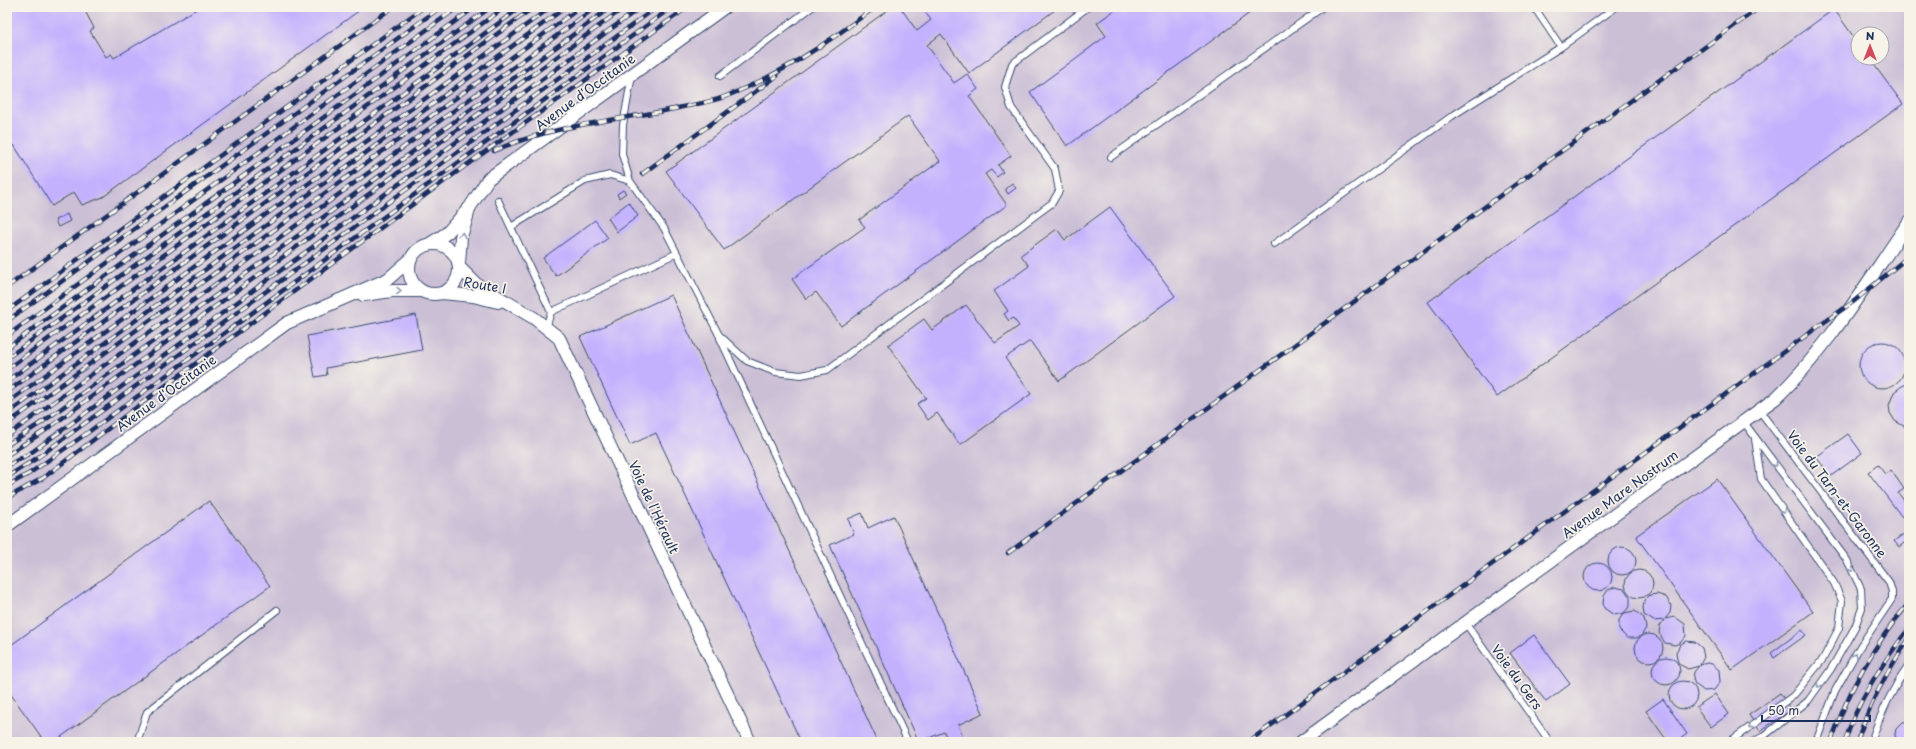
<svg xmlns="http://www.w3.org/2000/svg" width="1916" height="749" viewBox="0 0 1916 749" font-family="'Playpen Sans',sans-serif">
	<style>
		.industrial { fill: #cbbfd6; fill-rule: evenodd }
		.building { fill: #c3b1fe }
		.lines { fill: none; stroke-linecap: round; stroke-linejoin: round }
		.lane-casing { stroke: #3b4b6f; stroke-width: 8 }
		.street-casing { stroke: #3b4b6f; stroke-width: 14 }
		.lane { stroke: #fff; stroke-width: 6 }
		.street { stroke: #fff; stroke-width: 12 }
		.rail-casing { stroke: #1b2f5e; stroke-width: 4.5 }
		.rail { stroke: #f7f3e8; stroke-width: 3; stroke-dasharray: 9; stroke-linecap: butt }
		.oneway { stroke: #8d97ae }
		.labels { text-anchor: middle; stroke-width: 3.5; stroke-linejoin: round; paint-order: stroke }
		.street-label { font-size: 13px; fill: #1b2f5e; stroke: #f7f3e8 }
	</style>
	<rect width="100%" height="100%" fill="#f7f3e8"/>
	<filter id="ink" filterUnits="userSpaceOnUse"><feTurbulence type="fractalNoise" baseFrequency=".025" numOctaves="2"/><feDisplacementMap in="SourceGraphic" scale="8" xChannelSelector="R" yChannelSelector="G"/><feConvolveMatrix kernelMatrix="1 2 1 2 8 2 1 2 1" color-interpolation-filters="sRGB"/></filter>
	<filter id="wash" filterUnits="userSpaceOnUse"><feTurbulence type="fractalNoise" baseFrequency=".012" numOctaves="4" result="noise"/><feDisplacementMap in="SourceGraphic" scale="16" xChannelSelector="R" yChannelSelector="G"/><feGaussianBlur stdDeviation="0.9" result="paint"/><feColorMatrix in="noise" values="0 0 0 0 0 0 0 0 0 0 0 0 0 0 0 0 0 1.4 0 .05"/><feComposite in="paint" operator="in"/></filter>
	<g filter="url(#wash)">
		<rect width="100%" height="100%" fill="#f1e8d0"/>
		<path class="industrial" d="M7 7H1909V742H7ZM1858 34H1882V58H1858Z"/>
		<g id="blocks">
			<path class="building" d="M7 7H83L94 28 90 31 106 57 111 54 114 58 200 7H364L103 197 82 205 74 192 52 206 14 145 7 149Z
				M892 7H900L917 31 931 20 921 7H1059L969 73 941 34 927 45 954 83 967 74 978 89 969 96 1011 156 998 165 1003 172 997 177 991 170 985 174 1007 205 841 326 816 292 806 299 792 279 865 227 859 220 940 161 908 116 724 250 666 171Z
				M1119 7H1258L1067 146 1030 92 1106 36 1097 23Z
				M1834 9 1858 43V58H1869L1903 104 1497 397 1428 302Z
				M1012 183 1016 188 1008 194 1005 189Z
				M623 190 626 193 619 198 617 194Z
				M629 202 638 216 617 232 608 218Z
				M1110 207 1175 296 1059 381 1030 341 1005 358 1031 394 960 445 937 413 928 420 917 404 926 398 888 345 924 319 932 330 966 305 995 343 1019 326 1013 318 1009 321 1004 314 1008 311 994 291 1029 266 1021 255 1057 229 1065 240Z
				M67 214 70 221 58 227 55 220Z
				M595 220 608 238 556 276 543 258Z
				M671 295 878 742H801L656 433 630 445 580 337Z
				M416 315 422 350 326 368 327 375 315 377 307 336Z
				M1859 365a23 23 0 1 1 46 0a23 23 0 1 1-46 0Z
				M1909 383V429L1895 421 1890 413 1889 405 1894 392 1902 386Z
				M1848 434 1862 453 1831 476 1816 457Z
				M1878 465 1885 474 1891 470 1904 489 1898 493 1907 504 1905 505 1909 512 1902 517 1868 472Z
				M1717 479 1813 612 1732 670 1636 536Z
				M209 501 270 586 54 742H45L7 689V648Z
				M862 513 868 528 894 516 983 713 958 725 963 737 954 742H949L944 732 919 742 830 545 854 534 848 519Z
				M1909 530V539L1899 547 1894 541Z
				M1608 561a14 14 0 1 1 28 0a14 14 0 1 1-28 0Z
				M1584 577a14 14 0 1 1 28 0a14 14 0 1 1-28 0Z
				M1625 584a14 14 0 1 1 28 0a14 14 0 1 1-28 0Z
				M1615 587 1624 589 1630 597V606L1624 613 1635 611 1644 618 1646 628 1641 636 1636 638H1627L1619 630V620L1624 613 1614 615 1604 608 1603 603 1604 596 1608 590Z
				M1657 594 1666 597 1671 605 1670 613 1665 619 1675 617 1685 624 1686 636 1680 643 1675 645 1665 643 1659 633 1660 626 1664 620 1654 621 1644 615 1643 607 1645 600 1650 595Z
				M1802 630 1806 635 1774 658 1771 653Z
				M1635 648a14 14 0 1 1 28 0a14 14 0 1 1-28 0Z
				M1534 635 1570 684 1546 702 1510 653Z
				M1686 641 1695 642 1702 648 1704 657 1700 665 1707 663 1712 664 1719 670 1720 682 1714 690 1704 691 1695 684 1693 679 1694 672 1699 666 1688 669 1679 664 1677 659 1676 652 1680 645Z
				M1652 671a14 14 0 1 1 28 0a14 14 0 1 1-28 0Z
				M1669 695a14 14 0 1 1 28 0a14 14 0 1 1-28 0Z
				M1780 693 1784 699 1753 721 1749 715Z
				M1715 694 1729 714 1711 727 1696 707Z
				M1663 699 1687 734 1676 742H1668L1646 711Z
				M1787 704 1791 710 1760 731 1756 725Z
				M1909 721V742H1896L1895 734 1896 729 1903 722Z
				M217 737 220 740 224 738 227 742H210Z"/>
		</g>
	</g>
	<g filter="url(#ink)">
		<use href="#blocks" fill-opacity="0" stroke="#3b4b6f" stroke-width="1"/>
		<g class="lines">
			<defs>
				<path id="lane" d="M1534 7 1561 47
					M632 75 623 125 622 154 630 181 664 228 719 335 747 361 775 372 801 375 827 370 1052 203 1059 191 1055 169 1011 107 1005 87 1012 64 1088 7
					M720 76 812 7
					M1111 157 1323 7
					M498 200 551 312 546 328
					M511 227 585 181 610 175 630 181
					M1274 244 1452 116 1561 47 1616 7
					M551 312 675 254
					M720 338 908 742
					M1759 410 1889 582 1892 592V599L1859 648 1835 691 1816 742
					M1743 421 1847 560 1861 589 1862 608 1855 627 1831 669 1808 701 1764 736 1753 742
					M1466 624 1550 742
					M137 742 147 712 277 610
					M1729 742 1793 696 1823 659 1839 628 1842 601 1834 583 1761 479 1755 439
					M1871 742C1880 714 1892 689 1909 665"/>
				<path id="street" d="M409 269a25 25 0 1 1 50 0a25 25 0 1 1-50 0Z
					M428 245 447 233 470 207 488 179 725 7
					M459 263 461 237 469 210
					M459 267 476 284 534 318 559 338 750 742
					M442 293 473 296 498 302
					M363 295 392 291H422
					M7 526 287 323 388 279 411 259
					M1301 742 1776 398C1829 347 1867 282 1909 222"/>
			</defs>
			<use href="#lane" class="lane-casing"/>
			<use href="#street" class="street-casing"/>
			<use href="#lane" class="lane"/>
			<use href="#street" class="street"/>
			<defs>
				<path id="rail" d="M494 151C551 125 613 121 674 109 690 105 708 103 724 97 779 76 829 42 875 7
					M642 174 777 76
					M7 287 393 7
					M7 311 424 7
					M7 321 441 7
					M7 336 458 7
					M7 348 475 7
					M7 358 491 7
					M7 369 505 7
					M7 381 521 7
					M7 392 534 7
					M7 403 551 7
					M7 414 566 7
					M7 424 581 7
					M7 436 596 7
					M7 445 44 421 611 7
					M7 455 46 430 625 7
					M7 466 32 452 87 412 641 7
					M7 477 37 458 657 7
					M7 486 30 473 83 436 672 7
					M7 498 43 478 150 397 461 169 688 7
					M1008 553 1760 7
					M1248 742 1823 323 1853 302 1909 256
					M1831 742C1848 691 1874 644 1909 603
					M1845 742C1857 700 1883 663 1909 628
					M1857 742C1869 704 1887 671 1909 639"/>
			</defs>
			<use href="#rail" class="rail-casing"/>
			<use href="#rail" class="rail"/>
		</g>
		<defs><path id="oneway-chevron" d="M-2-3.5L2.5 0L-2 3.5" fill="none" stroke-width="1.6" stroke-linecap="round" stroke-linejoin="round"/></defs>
		<g class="oneway">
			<use href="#oneway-chevron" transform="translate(462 235) rotate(-77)"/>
			<use href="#oneway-chevron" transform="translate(399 291) rotate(1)"/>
			<use href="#oneway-chevron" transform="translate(1775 464) rotate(53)"/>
			<use href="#oneway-chevron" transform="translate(1783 511) rotate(55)"/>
			<use href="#oneway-chevron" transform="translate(1851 569) rotate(64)"/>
			<use href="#oneway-chevron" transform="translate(1855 656) rotate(-62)"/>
			<use href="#oneway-chevron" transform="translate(1819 685) rotate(125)"/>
			<use href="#oneway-chevron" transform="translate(1751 726) rotate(144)"/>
		</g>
	</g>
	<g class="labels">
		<g class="street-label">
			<text transform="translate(585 92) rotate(-36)" y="5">Avenue d'Occitanie</text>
			<text transform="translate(485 285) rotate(10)" y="5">Route I</text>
			<text transform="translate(166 393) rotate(-36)" y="5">Avenue d'Occitanie</text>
			<text transform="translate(1620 494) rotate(-36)" y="5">Avenue Mare Nostrum</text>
			<text transform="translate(1837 494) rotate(53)" y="5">Voie du Tarn-et-Garonne</text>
			<text transform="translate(654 507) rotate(65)" y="5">Voie de l'Hérault</text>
			<text transform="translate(1517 677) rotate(54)" y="5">Voie du Gers</text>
		</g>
	</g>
	<rect width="1916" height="749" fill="none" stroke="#f7f3e8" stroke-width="24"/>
	<g transform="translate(1870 46)"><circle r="19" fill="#f7f3e8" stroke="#9fa5b1"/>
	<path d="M0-3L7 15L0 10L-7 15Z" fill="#d1495b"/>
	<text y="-6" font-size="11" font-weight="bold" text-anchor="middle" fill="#1b2f5e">N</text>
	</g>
	<path d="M1762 715v6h108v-6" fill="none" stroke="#1b2f5e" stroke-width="2"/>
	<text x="1768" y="715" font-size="12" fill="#1b2f5e" stroke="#f7f3e8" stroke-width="3" paint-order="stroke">50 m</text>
</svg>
